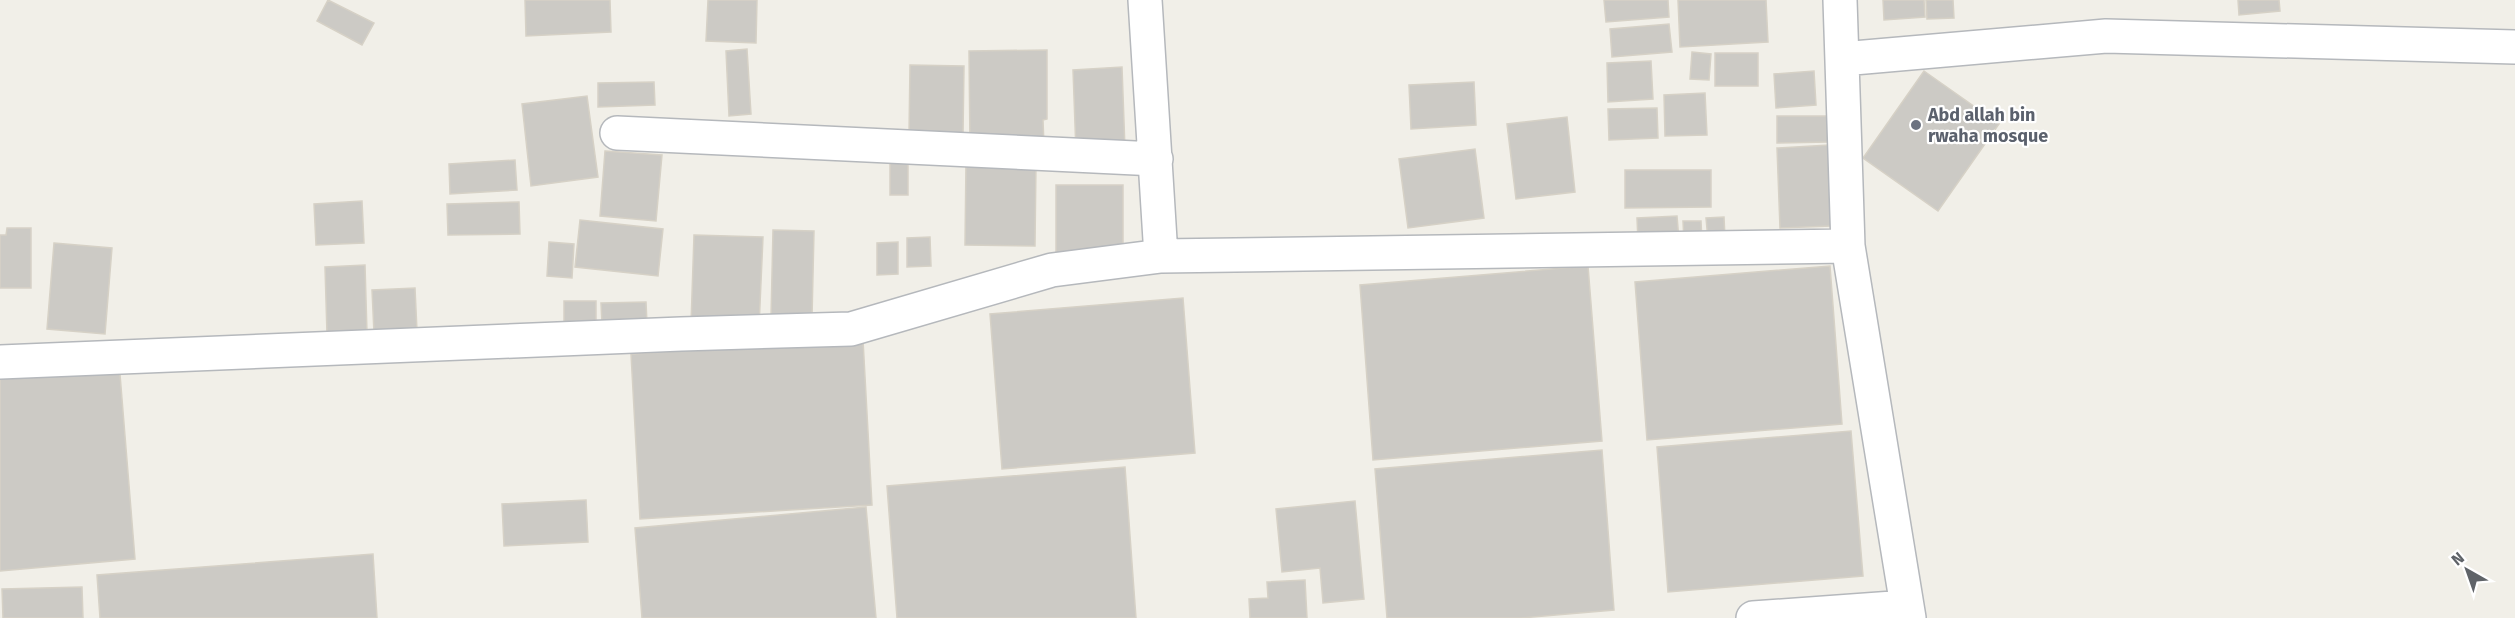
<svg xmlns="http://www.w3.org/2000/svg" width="2515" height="618" viewBox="0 0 2515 618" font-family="'Fira Sans',sans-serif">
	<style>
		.building { fill: #cccac5; stroke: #d6d1c6; stroke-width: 1.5 }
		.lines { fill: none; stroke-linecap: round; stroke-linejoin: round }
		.minor-casing { stroke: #b5b8bc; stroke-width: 36 }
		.minor { stroke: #fff; stroke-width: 33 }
		.worship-dot { fill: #6b7280; stroke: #fff; stroke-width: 2 }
		.labels { text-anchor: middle; stroke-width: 4.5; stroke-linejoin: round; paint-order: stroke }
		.worship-label { font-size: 18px; font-weight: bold; fill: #5b616d; stroke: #fff; text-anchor: start }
	</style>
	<rect width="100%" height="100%" fill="#f1efe8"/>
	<path class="building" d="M328 0 374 23 362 45 317 21Z
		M525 0H610L611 32 526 36Z
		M708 0H757L756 43 706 41Z
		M1604 0H1668L1669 17 1606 22Z
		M1678 0H1766L1768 42 1680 47Z
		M1883 0H1924L1925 17 1884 20Z
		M1926 0H1953L1954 18 1927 19Z
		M2238 0H2279L2280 11 2239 15Z
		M1669 24 1672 52 1612 57 1610 29Z
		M747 49 751 114 729 116 726 51Z
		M1047 50V119L1043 120 1044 146 970 147 969 51Z
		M1692 52 1711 54 1709 80 1690 79Z
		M1715 53H1758V86H1715Z
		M1651 61 1653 99 1608 102 1607 63Z
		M910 65 964 66 963 135H909Z
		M1122 67 1125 149 1076 152 1073 70Z
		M1814 71 1816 105 1776 108 1774 74Z
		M1924 71 1999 124 1938 211 1863 158Z
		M654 82 655 105 598 107V83Z
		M1474 82 1476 125 1411 129 1409 85Z
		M1705 93 1707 135 1665 136 1664 95Z
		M587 96 598 177 531 186 522 104Z
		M1657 108 1658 138 1609 140 1608 109Z
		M1777 116H1828L1829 142 1777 143Z
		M1567 117 1575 192 1516 199 1507 124Z
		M1829 145 1831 226 1780 228 1777 148Z
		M1475 149 1484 218 1408 228 1399 159Z
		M605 151 662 155 656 221 600 216Z
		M890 156H908V195H890Z
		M515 160 517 190 450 194 449 164Z
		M966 162 1036 163 1035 246 965 245Z
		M1625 170H1711V207L1625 208Z
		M1056 185H1123V259H1056Z
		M362 201 364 243 316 245 314 204Z
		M519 202 520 234 448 235 447 204Z
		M1677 216 1679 240 1638 242 1637 218Z
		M1724 217 1725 238 1708 240 1706 218Z
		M580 220 663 229 658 276 575 267Z
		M1683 221H1701L1702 242H1684Z
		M7 228H31V288H0V235H6Z
		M773 230 814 231 812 318 771 317Z
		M694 235 763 237 759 327 691 324Z
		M930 237 931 266 907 267V238Z
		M549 242 574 244 572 278 547 276Z
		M898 242V274L877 275V243Z
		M54 243 112 248 105 334 47 329Z
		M365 265 367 333 327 334 325 267Z
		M1588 266 1602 441 1373 460 1360 285Z
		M1830 266 1842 424 1647 440 1635 282Z
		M415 288 417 331 374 333 372 290Z
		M1183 298 1195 453 1002 469 990 314Z
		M564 301H596V325L564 324Z
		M646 302 647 324 602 325 601 303Z
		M863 340 872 505 640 519 631 354Z
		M119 362 135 559 0 571V372Z
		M1851 431 1863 576 1668 592 1657 447Z
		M1602 450 1614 610 1521 618H1387L1375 469Z
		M1125 467 1136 618H897L887 486Z
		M586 500 588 542 504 546 502 504Z
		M1355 501 1364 599 1323 603 1320 568 1282 572 1276 509Z
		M866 507 876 618H642L635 528Z
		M373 554 377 618H100L97 575Z
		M1305 580 1307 618H1250L1249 599 1268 598 1267 582Z
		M82 587 83 618H3L2 589Z"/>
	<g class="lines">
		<defs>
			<path id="minor" d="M1145 0 1161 256
				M1840 0 1848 246 1909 618
				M1842 59 2106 36 2515 47
				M617 133 1156 159
				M0 362 681 334 851 329 1052 270 1161 256 1848 246
				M1753 618 1907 607"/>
		</defs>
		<use href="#minor" class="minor-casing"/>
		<use href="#minor" class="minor"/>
	</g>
	<circle class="worship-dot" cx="1916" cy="125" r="6"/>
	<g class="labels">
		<g class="worship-label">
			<text x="1928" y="121">Abd allah bin<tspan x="1928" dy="21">rwaha mosque</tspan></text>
		</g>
	</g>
	<g transform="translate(2467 570) rotate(320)" stroke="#ffffff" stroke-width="4.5" paint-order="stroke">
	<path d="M0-4.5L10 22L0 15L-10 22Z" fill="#5f6368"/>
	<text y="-9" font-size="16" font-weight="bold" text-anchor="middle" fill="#5f6368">N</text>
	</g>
</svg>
